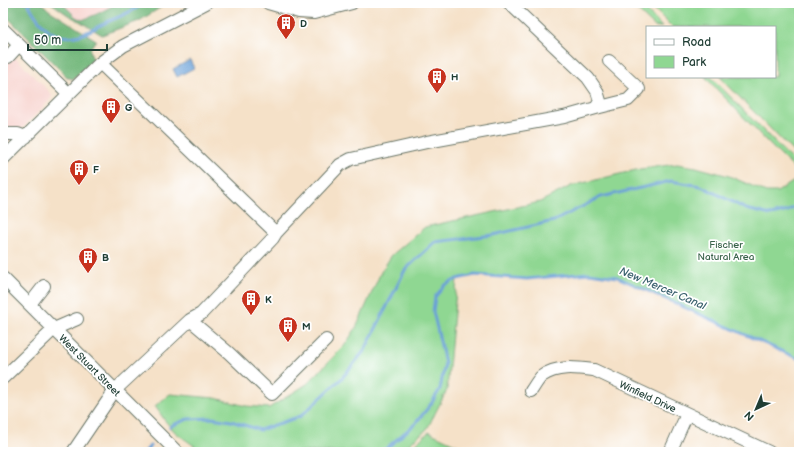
<svg xmlns="http://www.w3.org/2000/svg" width="802" height="455" viewBox="0 0 802 455" font-family="'Balsamiq Sans',sans-serif">
	<style>
		.built { fill: #f7d0cb }
		.green { fill: #8fd792; stroke: #578a63 }
		.forest { fill: #73b87c; stroke: #497a58 }
		.water { fill: #6aa0d7; stroke: #446e86 }
		.lines { fill: none; stroke-linecap: round; stroke-linejoin: round }
		.stream { stroke: #6aa0d7; stroke-width: 3 }
		.minor-casing { stroke: #6a7668; stroke-width: 14 }
		.minor { stroke: #fff; stroke-width: 12 }
		.labels { text-anchor: middle; stroke-width: 3.5; stroke-linejoin: round; paint-order: stroke }
		.poi-label { font-size: 10px; font-weight: bold; fill: #1f3d34; stroke: #fff; text-anchor: start }
		.park-label { font-size: 10px; fill: #3b644c; stroke: #fff }
		.street-label { font-size: 10px; fill: #1f3d34; stroke: #fff }
		.water-label { font-size: 11px; font-style: italic; fill: #39606d; stroke: #fff }
	</style>
	<rect width="100%" height="100%" fill="#fff"/>
	<filter id="ink" filterUnits="userSpaceOnUse"><feTurbulence type="fractalNoise" baseFrequency=".025" numOctaves="2"/><feDisplacementMap in="SourceGraphic" scale="8" xChannelSelector="R" yChannelSelector="G"/><feConvolveMatrix kernelMatrix="1 2 1 2 8 2 1 2 1" color-interpolation-filters="sRGB"/></filter>
	<filter id="wash" filterUnits="userSpaceOnUse"><feTurbulence type="fractalNoise" baseFrequency=".012" numOctaves="4" result="noise"/><feDisplacementMap in="SourceGraphic" scale="16" xChannelSelector="R" yChannelSelector="G"/><feGaussianBlur stdDeviation="0.9" result="paint"/><feColorMatrix in="noise" values="0 0 0 0 0 0 0 0 0 0 0 0 0 0 0 0 0 1.4 0 .05"/><feComposite in="paint" operator="in"/></filter>
	<g filter="url(#wash)">
		<rect width="100%" height="100%" fill="#f5e1c8"/>
		<path class="built" d="M62 3H118L82 20 76 17Z
			M3 45 50 92 52 96 50 100 3 148Z"/>
		<path class="green" d="M630 3H639L662 27H655Z
			M648 3H799V158L720 77H775V27H672Z
			M705 77H711L799 167V173L776 151Z
			M677 164 696 167 729 176 766 192H777L799 178V359L617 277 589 273 527 279 475 275 457 279 447 390 427 429 400 452H203L176 433 166 422 155 406 170 394 215 398 246 406 269 408 307 384 345 345 356 328 381 272 392 255 425 227 540 202 571 186 640 169Z
			M429 432 472 452H406Z"/>
		<path class="forest" d="M3 3H42L49 10 96 40C90 48 88 50 93 59L76 77 72 79 67 77 3 13Z
			M51 3H62L76 17 82 20 97 14 118 3H168L139 21 102 35 81 22 68 15Z"/>
		<path class="water" d="M190 60 194 68 177 77 173 69Z"/>
		<g class="lines">
			<path class="stream" d="M28 3C39 24 54 43 80 35 89 32 97 27 105 23 118 17 133 12 144 3
				M170 427 173 425 188 419 212 418 231 421 260 430 301 416 342 378 365 350 405 270 435 242 493 235 554 221 601 197 671 181 701 186 746 209 771 215 788 211 799 204
				M145 452 150 446
				M382 452 415 424 431 404 440 389 445 363 433 311 435 297 445 285 457 279 475 275 527 279 589 273 617 277 799 359"/>
		</g>
	</g>
	<g filter="url(#ink)">
		<g class="lines">
			<defs>
				<path id="minor" d="M268 3 299 12 314 13 352 3
					M3 29 69 94
					M3 56 8 57 19 45
					M100 63 276 233
					M596 108 628 100 639 89 609 61
					M3 134H18L26 137
					M3 159 100 63 123 46 206 3
					M3 278 177 452
					M30 304 44 286
					M190 320 229 353 272 394 326 340
					M3 378 54 329 77 319
					M531 391C534 387 538 379 542 376 557 365 577 368 594 370L769 452
					M73 452 115 390 190 320 201 314 273 238 276 233 340 165 351 159 427 142 564 117 596 108 600 101 597 91 588 78 509 3
					M670 452 687 414"/>
			</defs>
			<use href="#minor" class="minor-casing"/>
			<use href="#minor" class="minor"/>
		</g>
	</g>
	<defs>
		<symbol id="building-pin" viewBox="-11 -11 22 30"><path d="M0 17L-7.5 6A9.5 9.5 0 1 1 7.5 6Z" fill="#c8321e" stroke="#fff"/><path d="M-4-6H4V6H1V3H-1V6H-4ZM-2.5-4.3h1.7v1.8h-1.7ZM.8-4.3h1.7v1.8H.8ZM-2.5-1h1.7V.8h-1.7ZM.8-1h1.7V.8H.8Z" fill="#fff"/></symbol>
	</defs>
	<g fill-rule="evenodd">
		<use href="#building-pin" x="275" y="12" width="22" height="30"/>
		<use href="#building-pin" x="426" y="66" width="22" height="30"/>
		<use href="#building-pin" x="100" y="96" width="22" height="30"/>
		<use href="#building-pin" x="68" y="158" width="22" height="30"/>
		<use href="#building-pin" x="77" y="246" width="22" height="30"/>
		<use href="#building-pin" x="240" y="288" width="22" height="30"/>
		<use href="#building-pin" x="277" y="315" width="22" height="30"/>
	</g>
	<g class="labels">
		<g class="poi-label">
			<text x="300" y="27">D</text>
			<text x="451" y="81">H</text>
			<text x="125" y="111">G</text>
			<text x="93" y="173">F</text>
			<text x="102" y="261">B</text>
			<text x="265" y="303">K</text>
			<text x="302" y="330">M</text>
		</g>
		<g class="park-label">
			<text x="726" y="248">Fischer<tspan x="726" dy="12">Natural Area</tspan></text>
		</g>
		<g class="street-label">
			<text transform="translate(90 365) rotate(45)" y="4">West Stuart Street</text>
			<text transform="translate(648 396) rotate(25)" y="4">Winfield Drive</text>
		</g>
		<g class="water-label">
			<text transform="translate(663 288) rotate(23)" y="4">New Mercer Canal</text>
		</g>
	</g>
	<rect width="802" height="455" fill="none" stroke="#fff" stroke-width="16"/>
	<rect x="646" y="26" width="130" height="52" fill="#ffffff" stroke="#a5b1ae"/>
	<rect x="654" y="39" width="20" height="6" fill="#ffffff" stroke="#a5b1ae"/>
	<text x="682" y="46" font-size="12" fill="#1f3d34">Road</text>
	<rect x="654" y="56" width="20" height="12" fill="#8fd792" stroke="#a5b1ae"/>
	<text x="682" y="66" font-size="12" fill="#1f3d34">Park</text>
	<g transform="translate(756 409) rotate(224)" stroke="#ffffff" stroke-width="3" paint-order="stroke">
	<path d="M0-3L7 15L0 10L-7 15Z" fill="#1f3d34"/>
	<text y="-6" font-size="11" font-weight="bold" text-anchor="middle" fill="#1f3d34">N</text>
	</g>
	<path d="M28 44v6h79v-6" fill="none" stroke="#1f3d34" stroke-width="2"/>
	<text x="34" y="44" font-size="12" fill="#1f3d34" stroke="#ffffff" stroke-width="3" paint-order="stroke">50 m</text>
</svg>
